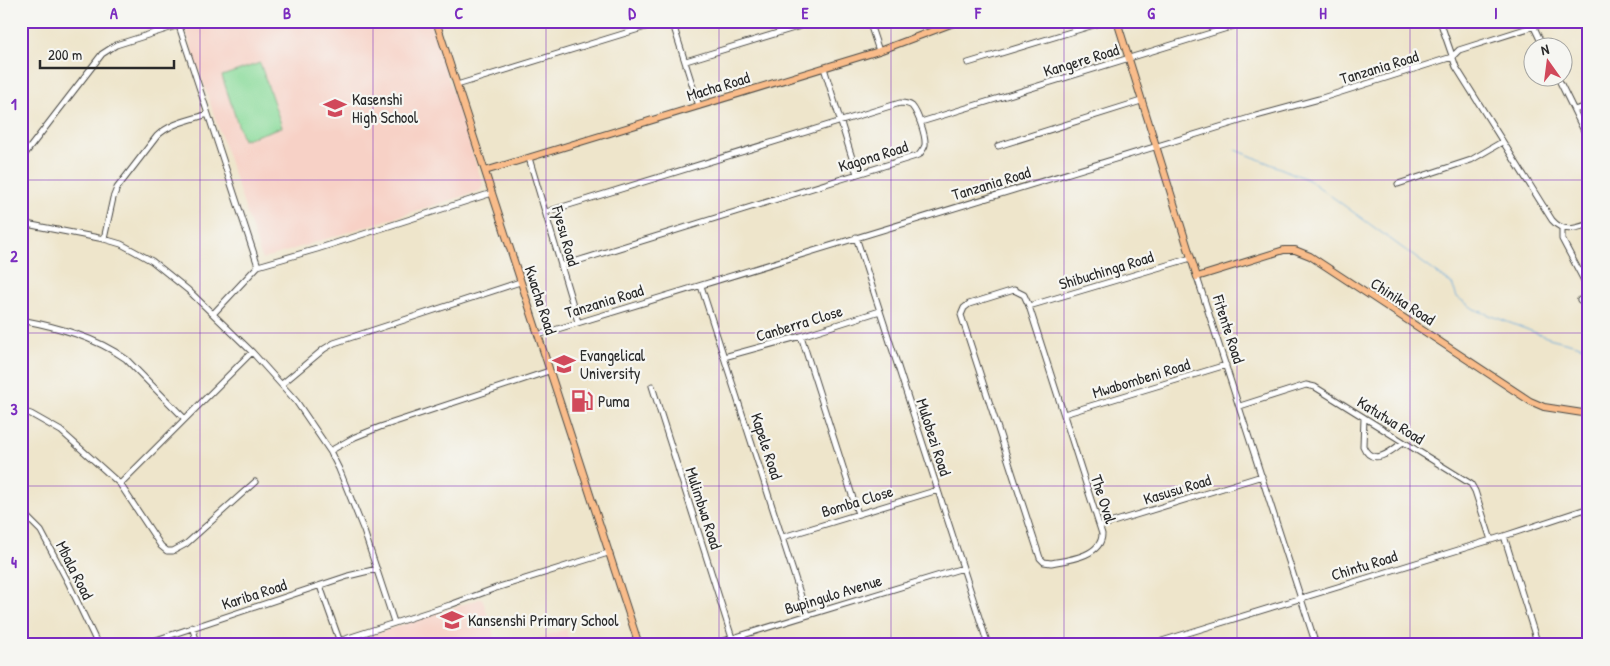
<svg xmlns="http://www.w3.org/2000/svg" width="1610" height="666" viewBox="0 0 1610 666" font-family="'Patrick Hand',sans-serif">
	<style>
		.built { fill: #f7d1c6 }
		.green { fill: #8bdb9b; stroke: #5b8363 }
		.lines { fill: none; stroke-linecap: round; stroke-linejoin: round }
		.stream { stroke: #66a8da; stroke-width: 1 }
		.minor-casing { stroke: #484743; stroke-width: 7 }
		.major-casing { stroke: #484743; stroke-width: 8 }
		.minor { stroke: #fff; stroke-width: 5 }
		.major { stroke: #f9bc8a; stroke-width: 6 }
		.grid { fill: none; stroke: #7b2cbf; stroke-width: 1; stroke-opacity: 0.55 }
		.labels { text-anchor: middle; stroke-width: 4.5; stroke-linejoin: round; paint-order: stroke }
		.street-label { font-size: 16px; fill: #2b2b2b; stroke: #f6f6f2 }
		.poi-label { font-size: 16px; fill: #2b2b2b; stroke: #f6f6f2; text-anchor: start }
		.neatline { fill: none; stroke: #7b2cbf; stroke-width: 2 }
		.grid-label { font-size: 16px; text-anchor: middle; font-weight: bold; fill: #7b2cbf }
	</style>
	<rect width="100%" height="100%" fill="#f6f6f2"/>
	<filter id="ink" filterUnits="userSpaceOnUse"><feTurbulence type="fractalNoise" baseFrequency=".02" numOctaves="2"/><feDisplacementMap in="SourceGraphic" scale="10" xChannelSelector="R" yChannelSelector="G"/><feConvolveMatrix kernelMatrix="1 2 1 2 8 2 1 2 1" color-interpolation-filters="sRGB"/></filter>
	<filter id="wash" filterUnits="userSpaceOnUse"><feTurbulence type="fractalNoise" baseFrequency=".0096" numOctaves="4" result="noise"/><feDisplacementMap in="SourceGraphic" scale="20" xChannelSelector="R" yChannelSelector="G"/><feGaussianBlur stdDeviation="1.12" result="paint"/><feColorMatrix in="noise" values="0 0 0 0 0 0 0 0 0 0 0 0 0 0 0 0 0 1.4 0 .05"/><feComposite in="paint" operator="in"/></filter>
	<g filter="url(#wash)">
		<rect width="100%" height="100%" fill="#eee5cb"/>
		<path class="built" d="M201 21H430L483 185 480 191 262 259 186 31 190 25Z
			M482 598 497 645H358L359 639Z
			M566 629 571 645H519Z"/>
		<path class="green" d="M260 63 282 127 243 140 222 76Z"/>
		<g class="lines">
			<path class="stream" d="M1234 149 1309 180 1452 284 1457 297 1474 309 1549 338 1589 348"/>
		</g>
	</g>
	<g filter="url(#ink)">
		<g class="lines">
			<defs>
				<path id="minor" d="M672 21 699 106
					M869 21 879 51
					M1440 21 1456 67 1552 220C1563 233 1574 229 1589 224
					M1531 21 1544 48
					M179 26 258 266
					M686 61 817 21
					M968 63 1107 21
					M824 68 857 174
					M1558 78 1589 141
					M457 85 665 21
					M1574 110 1589 106
					M921 122 1250 21
					M998 146 1141 101
					M529 158 578 322
					M21 159 102 54 116 45 192 21
					M1398 184 1471 160 1502 142
					M546 212 900 103C904 103 908 103 912 106 918 113 926 136 925 145 924 149 921 152 919 155L561 266
					M21 223 104 239 121 244 134 251 152 261 188 290 252 352 296 401 330 451 339 469 364 531 394 622
					M1562 229V239L1588 288 1587 295 1580 300
					M856 237 988 645
					M104 239 113 198 117 188 157 136C170 123 190 120 208 114
					M1197 277 1316 645
					M701 286 807 615
					M1014 290 1024 295 1029 306 1102 534C1102 556 1068 560 1051 563L1044 562 1040 558 961 315 964 308 969 304Z
					M1029 306 1191 258
					M214 313 258 266 317 249 492 193
					M21 320C58 327 95 337 126 359L185 419
					M538 335 1256 116 1319 99 1452 57 1459 50 1551 21
					M801 336 858 514
					M724 357 801 336 880 311
					M282 384 324 349 334 343 520 282
					M652 386 732 638
					M1240 406 1306 385 1315 387 1471 484 1475 491 1491 540
					M21 411 31 414 61 431 120 484 161 546 167 551H173L186 544 255 482
					M1064 414 1226 365
					M1364 418 1363 446C1372 468 1392 451 1403 442
					M330 451 355 437 380 427 549 371
					M120 484 252 352
					M21 511 41 531 68 582 98 645
					M1100 526 1262 476
					M1504 536 1538 645
					M783 537 938 490
					M320 586 341 645
					M192 627 198 645
					M339 641 450 605 496 588 608 553
					M141 645 348 576 377 569
					M710 645 963 568
					M1149 645 1504 536 1589 508"/>
				<path id="major" d="M436 21 639 645
					M1117 21 1197 277 1284 250H1295L1310 256 1530 401 1544 407 1589 414
					M485 171 879 51 959 21"/>
			</defs>
			<use href="#minor" class="minor-casing"/>
			<use href="#major" class="major-casing"/>
			<use href="#minor" class="minor"/>
			<use href="#major" class="major"/>
		</g>
	</g>
	<path class="grid" d="M200 21V645M373 21V645M546 21V645M719 21V645M891 21V645M1064 21V645M1237 21V645M1410 21V645M21 180H1589M21 333H1589M21 486H1589"/>
	<defs>
		<symbol id="school-bare" viewBox="-9 -9 18 18"><path d="M0-5L7-2L0 1L-7-2ZM-4 1L0 2.5L4 1V4Q0 6-4 4Z" fill="#d1495b" stroke="#f6f6f2" stroke-width="2.5" paint-order="stroke"/></symbol>
		<symbol id="university-bare" viewBox="-9 -9 18 18"><path d="M0-5L7-2L0 1L-7-2ZM-4 1L0 2.5L4 1V4Q0 6-4 4Z" fill="#d1495b" stroke="#f6f6f2" stroke-width="2.5" paint-order="stroke"/></symbol>
		<symbol id="fuel-bare" viewBox="-9 -9 18 18"><path d="M-5.5-6h7V0h2V4h1.3V-2.5L3-4.5l.8-.8L6-3V5H2.5V1h-1V6h-7ZM-4.2-4.7v3.2H.2V-4.7Z" fill="#d1495b" stroke="#f6f6f2" stroke-width="2.5" paint-order="stroke"/></symbol>
	</defs>
	<g fill-rule="evenodd">
		<use href="#school-bare" x="319" y="92" width="32" height="32"/>
		<use href="#university-bare" x="548" y="348" width="32" height="32"/>
		<use href="#fuel-bare" x="566" y="385" width="32" height="32"/>
		<use href="#school-bare" x="436" y="604" width="32" height="32"/>
	</g>
	<g class="labels">
		<g class="street-label">
			<text transform="translate(1081 60) rotate(-17)" y="6">Kangere Road</text>
			<text transform="translate(1379 67) rotate(-17)" y="6">Tanzania Road</text>
			<text transform="translate(718 86) rotate(-17)" y="6">Macha Road</text>
			<text transform="translate(873 156) rotate(-17)" y="6">Kagona Road</text>
			<text transform="translate(991 183) rotate(-17)" y="6">Tanzania Road</text>
			<text transform="translate(566 236) rotate(74)" y="6">Fyesu Road</text>
			<text transform="translate(1106 270) rotate(-17)" y="6">Shibuchinga Road</text>
			<text transform="translate(541 300) rotate(72)" y="6">Kwacha Road</text>
			<text transform="translate(604 301) rotate(-17)" y="6">Tanzania Road</text>
			<text transform="translate(1403 301) rotate(33)" y="6">Chinika Road</text>
			<text transform="translate(799 323) rotate(-17)" y="6">Canberra Close</text>
			<text transform="translate(1229 329) rotate(72)" y="6">Fitente Road</text>
			<text transform="translate(1141 378) rotate(-17)" y="6">Mwabombeni Road</text>
			<text transform="translate(1391 420) rotate(32)" y="6">Katutwa Road</text>
			<text transform="translate(934 437) rotate(72)" y="6">Mulobezi Road</text>
			<text transform="translate(767 446) rotate(72)" y="6">Kapele Road</text>
			<text transform="translate(1177 489) rotate(-17)" y="6">Kasusu Road</text>
			<text transform="translate(1104 499) rotate(72)" y="6">The Oval</text>
			<text transform="translate(857 501) rotate(-17)" y="6">Bomba Close</text>
			<text transform="translate(704 508) rotate(72)" y="6">Mulimbwa Road</text>
			<text transform="translate(1364 565) rotate(-17)" y="6">Chintu Road</text>
			<text transform="translate(75 570) rotate(63)" y="6">Mbala Road</text>
			<text transform="translate(254 594) rotate(-18)" y="6">Kariba Road</text>
			<text transform="translate(833 594) rotate(-17)" y="6">Bupingulo Avenue</text>
		</g>
		<g class="poi-label">
			<text x="352" y="105">Kasenshi<tspan x="352" dy="18">High School</tspan></text>
			<text x="580" y="361">Evangelical<tspan x="580" dy="18">University</tspan></text>
			<text x="598" y="407">Puma</text>
			<text x="468" y="626">Kansenshi Primary School</text>
		</g>
	</g>
	<rect width="1610" height="666" fill="none" stroke="#f6f6f2" stroke-width="55"/>
	<g transform="translate(1548 62) rotate(346)"><circle r="24" fill="#f6f6f2" stroke="#a5a5a2"/>
	<path d="M0-4L9 19L0 12L-9 19Z" fill="#d1495b"/>
	<text y="-8" font-size="14" font-weight="bold" text-anchor="middle" fill="#2b2b2b">N</text>
	</g>
	<path d="M40 60v8h134v-8" fill="none" stroke="#2b2b2b" stroke-width="2.5"/>
	<text x="48" y="60" font-size="15" fill="#2b2b2b" stroke="#f6f6f2" stroke-width="4" paint-order="stroke">200 m</text>
	<rect x="28" y="28" width="1554" height="610" class="neatline"/>
	<g class="grid-label">
		<text x="114" y="19">A</text>
		<text x="287" y="19">B</text>
		<text x="459" y="19">C</text>
		<text x="632" y="19">D</text>
		<text x="805" y="19">E</text>
		<text x="978" y="19">F</text>
		<text x="1151" y="19">G</text>
		<text x="1323" y="19">H</text>
		<text x="1496" y="19">I</text>
		<text x="14" y="110">1</text>
		<text x="14" y="262">2</text>
		<text x="14" y="415">3</text>
		<text x="14" y="568">4</text>
	</g>
</svg>
